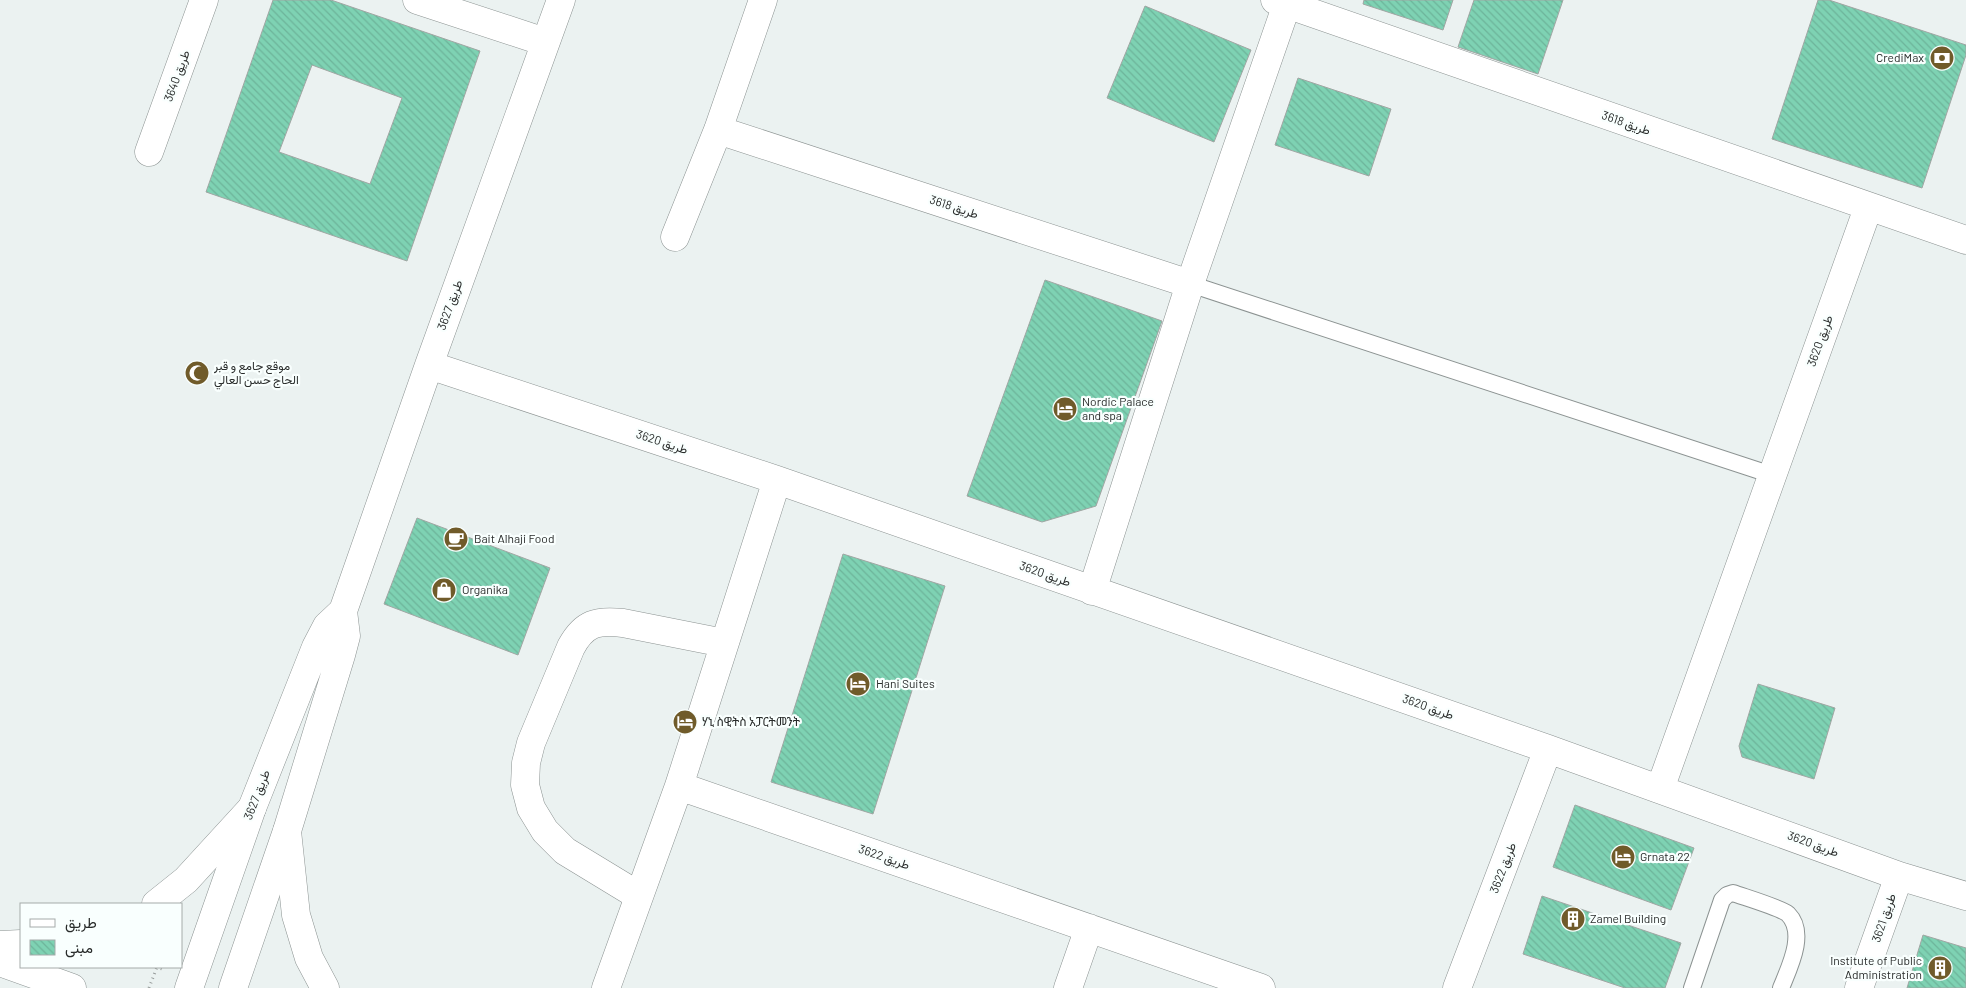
<svg xmlns="http://www.w3.org/2000/svg" width="1966" height="988" viewBox="0 0 1966 988" font-family="Barlow,Vazirmatn,'Noto Sans Ethiopic',sans-serif">
	<style>
		.building { fill: url(#building-back-hatch); stroke: #a0a6a3; fill-rule: evenodd }
		.lines { fill: none; stroke-linecap: round; stroke-linejoin: round }
		.service-casing { stroke: #8c9392; stroke-width: 18 }
		.minor-casing { stroke: #8c9392; stroke-width: 29 }
		.tertiary-casing { stroke: #8c9392; stroke-width: 29 }
		.path { stroke: #979c9b; stroke-width: 3; stroke-dasharray: 1 4; stroke-linecap: butt }
		.service { stroke: #fff; stroke-width: 16 }
		.minor { stroke: #fff; stroke-width: 28 }
		.tertiary { stroke: #fff; stroke-width: 28 }
		.labels { text-anchor: middle; stroke-width: 4.5; stroke-linejoin: round; paint-order: stroke }
		.poi-label { font-size: 12px; fill: #292c2b; stroke: #f9fffe; text-anchor: start }
		.street-label { font-size: 12px; fill: #292c2b; stroke: #f9fffe }
	</style>
	<defs>
		<pattern id="building-back-hatch" width="6" height="6" patternUnits="userSpaceOnUse" patternTransform="scale(1.25)"><rect width="6" height="6" fill="#7ed2b3"/><path d="M-1 5l2 2M0 0l6 6M5-1l2 2" fill="none" stroke="#6db49a"/></pattern>
	</defs>
	<rect width="100%" height="100%" fill="#ebf2f1"/>
	<path class="building" d="M273 0H331L480 51 407 261 206 192ZM312 65 402 98 370 184 279 152Z
		M1364 0H1453L1443 30 1363 4Z
		M1474 0H1563L1538 74 1458 47Z
		M1818 0H1829L1966 45V55L1922 188 1772 139Z
		M1145 6 1251 50 1214 142 1107 98Z
		M1298 78 1391 109 1369 176 1275 145Z
		M1045 280 1162 321 1096 506 1042 522 967 496Z
		M417 518 550 568 518 655 384 604Z
		M843 554 945 586 873 814 771 782Z
		M1758 684 1835 708 1814 779 1742 757 1739 746Z
		M1575 805 1694 848 1671 910 1553 867Z
		M1542 896 1681 943 1665 988H1625L1523 954Z
		M1923 935 1966 948V988H1907Z"/>
	<g class="lines">
		<defs>
			<path id="service" d="M1190 284 1772 475
				M1692 988 1722 900 1727 895 1733 893C1744 897 1781 908 1788 914 1807 933 1789 968 1781 988"/>
			<path id="minor" d="M417 0 545 42
				M1275 0 1966 240
				M718 130 1190 284
				M149 152 204 0
				M675 237 718 130 763 0
				M429 365 777 480 1548 749 1899 876 1966 896
				M1092 591 1190 284 1287 4
				M679 786 1261 988
				M1660 789 1868 208
				M639 896 565 851 545 831 531 808 525 785 526 763 531 743 571 647C584 623 597 620 623 623L724 643
				M189 988 252 808 316 647 327 626 343 611
				M233 988 287 831 341 655 346 636 343 611 429 365 561 0
				M606 988 679 786 777 480
				M1068 988 1089 928
				M1457 988 1548 749
				M1859 988 1899 876"/>
			<path id="tertiary" d="M287 831 296 915 309 958 325 988
				M156 904 186 880 252 808
				M0 945 21 944
				M0 962 72 988"/>
		</defs>
		<use href="#service" class="service-casing"/>
		<use href="#minor" class="minor-casing"/>
		<use href="#tertiary" class="tertiary-casing"/>
		<path class="path" d="M156 967 165 970
			M149 988 157 967"/>
		<use href="#service" class="service"/>
		<use href="#minor" class="minor"/>
		<use href="#tertiary" class="tertiary"/>
	</g>
	<defs>
		<symbol id="bank-disc" viewBox="-11 -11 22 22"><circle r="9.5" fill="#705b2a" stroke="#f9fffe"/><path d="M-6-4H6V4H-6ZM0-2.3a2.3 2.3 0 1 0 0 4.6a2.3 2.3 0 1 0 0-4.6Z" fill="#fff"/></symbol>
		<symbol id="mosque-disc" viewBox="-11 -11 22 22"><circle r="9.5" fill="#705b2a" stroke="#f9fffe"/><path d="M3.5-4.9A6 6 0 1 0 3.5 4.9A5 5 0 1 1 3.5-4.9Z" fill="#fff"/></symbol>
		<symbol id="hotel-disc" viewBox="-11 -11 22 22"><circle r="9.5" fill="#705b2a" stroke="#f9fffe"/><path d="M-6-4.5h1.5V1H6V5H4.5V3h-9V5H-6ZM-4 0a1.8 1.8 0 1 1 3.6 0ZM.5 0V-2.5h3Q6-2.5 6 0Z" fill="#fff"/></symbol>
		<symbol id="cafe-disc" viewBox="-11 -11 22 22"><circle r="9.5" fill="#705b2a" stroke="#f9fffe"/><path d="M-5.5-4.5H6V0H3Q3 3.5 0 3.5H-2.5Q-5.5 3.5-5.5 0ZM3-3.2v2h1.7v-2ZM-6 4.5H4V6H-6Z" fill="#fff"/></symbol>
		<symbol id="shop-disc" viewBox="-11 -11 22 22"><circle r="9.5" fill="#705b2a" stroke="#f9fffe"/><path d="M-5-2.5h2.3a2.7 3.5 0 0 1 5.4 0H5L5.5 6h-11ZM-1.5-2.5h3a1.5 2.3 0 0 0-3 0Z" fill="#fff"/></symbol>
		<symbol id="building-disc" viewBox="-11 -11 22 22"><circle r="9.5" fill="#705b2a" stroke="#f9fffe"/><path d="M-4-6H4V6H1V3H-1V6H-4ZM-2.5-4.3h1.7v1.8h-1.7ZM.8-4.3h1.7v1.8H.8ZM-2.5-1h1.7V.8h-1.7ZM.8-1h1.7V.8H.8Z" fill="#fff"/></symbol>
	</defs>
	<g fill-rule="evenodd">
		<use href="#bank-disc" x="1928" y="44" width="28" height="28"/>
		<use href="#mosque-disc" x="183" y="359" width="28" height="28"/>
		<use href="#hotel-disc" x="1051" y="395" width="28" height="28"/>
		<use href="#cafe-disc" x="442" y="525" width="28" height="28"/>
		<use href="#shop-disc" x="430" y="576" width="28" height="28"/>
		<use href="#hotel-disc" x="844" y="670" width="28" height="28"/>
		<use href="#hotel-disc" x="671" y="708" width="28" height="28"/>
		<use href="#hotel-disc" x="1609" y="843" width="28" height="28"/>
		<use href="#building-disc" x="1559" y="905" width="28" height="28"/>
		<use href="#building-disc" x="1926" y="954" width="28" height="28"/>
	</g>
	<g class="labels">
		<g class="poi-label">
			<text x="1924" y="62" text-anchor="end">CrediMax</text>
			<text x="214" y="370">موقع جامع و قبر<tspan x="214" dy="14">الحاج حسن العالي</tspan></text>
			<text x="1082" y="406">Nordic Palace<tspan x="1082" dy="14">and spa</tspan></text>
			<text x="474" y="543">Bait Alhaji Food</text>
			<text x="462" y="594">Organika</text>
			<text x="876" y="688">Hani Suites</text>
			<text x="702" y="726">ሃኒ ስዊትስ አፓርትመንት</text>
			<text x="1640" y="861">Grnata 22</text>
			<text x="1590" y="923">Zamel Building</text>
			<text x="1922" y="965" text-anchor="end">Institute of Public<tspan x="1922" dy="14">Administration</tspan></text>
		</g>
		<g class="street-label">
			<text transform="translate(177 76) rotate(-70)" y="4">طريق 3640</text>
			<text transform="translate(1626 123) rotate(19)" y="4">طريق 3618</text>
			<text transform="translate(954 207) rotate(18)" y="4">طريق 3618</text>
			<text transform="translate(450 305) rotate(-70)" y="4">طريق 3627</text>
			<text transform="translate(1820 341) rotate(-70)" y="4">طريق 3620</text>
			<text transform="translate(662 442) rotate(18)" y="4">طريق 3620</text>
			<text transform="translate(1045 574) rotate(19)" y="4">طريق 3620</text>
			<text transform="translate(1428 707) rotate(19)" y="4">طريق 3620</text>
			<text transform="translate(257 795) rotate(-69)" y="4">طريق 3627</text>
			<text transform="translate(1813 844) rotate(20)" y="4">طريق 3620</text>
			<text transform="translate(884 857) rotate(19)" y="4">طريق 3622</text>
			<text transform="translate(1503 868) rotate(-69)" y="4">طريق 3622</text>
			<text transform="translate(1884 918) rotate(-71)" y="4">طريق 3621</text>
		</g>
	</g>
	<rect x="20" y="903" width="162" height="65" fill="#f9fffe" stroke="#a6abaa"/>
	<rect x="30" y="919" width="25" height="8" fill="#ffffff" stroke="#a6abaa"/>
	<text x="65" y="928" font-size="15" fill="#292c2b">طريق</text>
	<rect x="30" y="940" width="25" height="15" fill="url(#building-back-hatch)" stroke="#a6abaa"/>
	<text x="65" y="953" font-size="15" fill="#292c2b">مبنى</text>
</svg>
